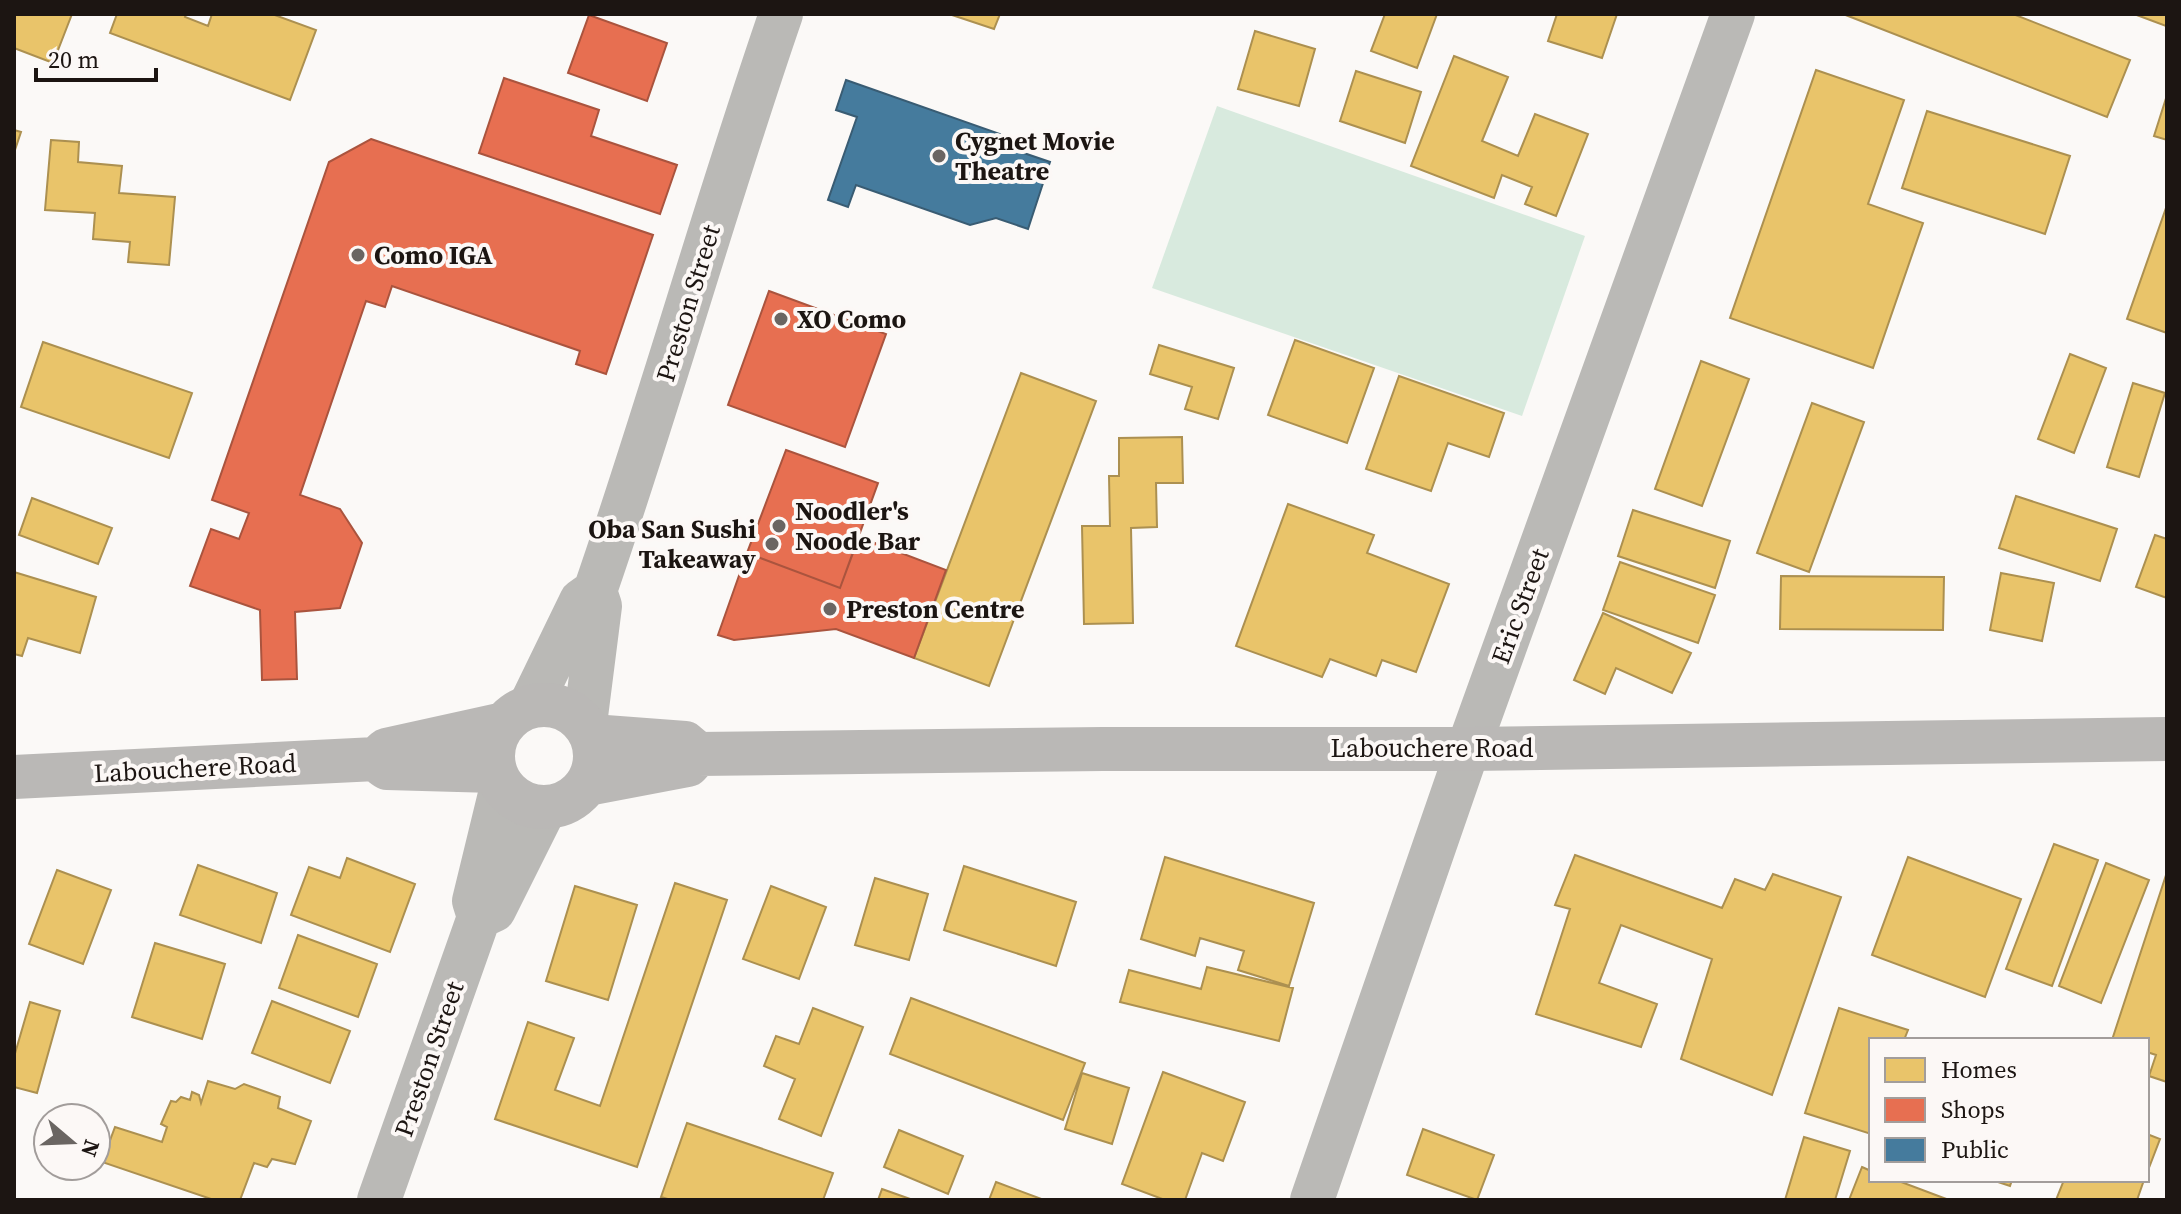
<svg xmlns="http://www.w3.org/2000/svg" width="2181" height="1214" viewBox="0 0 2181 1214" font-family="'Source Serif 4',serif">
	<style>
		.green { fill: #d8eade }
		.homes { fill: #e9c46a; stroke: #ac9050; stroke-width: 2 }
		.shops { fill: #e76f51; stroke: #aa543e; stroke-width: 2 }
		.public { fill: #457b9d; stroke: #395c73; stroke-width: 2 }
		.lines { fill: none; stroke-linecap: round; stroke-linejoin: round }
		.minor { stroke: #bab9b6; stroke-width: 44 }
		.secondary { stroke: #bab8b6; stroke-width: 44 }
		.poi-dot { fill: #6a6562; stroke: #fcf8f6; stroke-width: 3 }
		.labels { text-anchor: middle; stroke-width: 8; stroke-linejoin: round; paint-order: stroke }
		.poi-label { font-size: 26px; font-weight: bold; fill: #1c1512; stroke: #fcf8f6; text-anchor: start }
		.street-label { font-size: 26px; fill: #1c1512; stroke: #fcf8f6 }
	</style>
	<rect width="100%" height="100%" fill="#fbf9f7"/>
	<path class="green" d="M1217 106 1585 236 1522 416 1152 288Z"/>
	<path class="homes" d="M14 14H72L53 63 14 48Z
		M117 14H186L185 17 208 26 212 14H272L316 30 290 100 110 33Z
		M949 14H1000L994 29Z
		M1385 14H1437L1417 68 1371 51Z
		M1557 14H1617L1602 58 1548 41Z
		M1843 14H2013L2130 60 2107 117Z
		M2134 14H2167V23L2166 26Z
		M1255 31 1315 49 1299 106 1238 89Z
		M1454 56 1508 77 1482 141 1518 156 1535 114 1588 134 1556 216 1525 204 1532 187 1502 175 1494 198 1411 166Z
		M1816 70 1904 100 1868 204 1923 223 1873 368 1730 318Z
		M1356 71 1421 92 1405 143 1340 121Z
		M2167 95V140L2154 136Z
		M1927 111 2070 156 2045 234 1902 188Z
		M14 130 21 132 14 153Z
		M51 140 79 142 78 162 122 166 119 193 175 197 169 265 128 262 130 242 93 239 95 213 45 210Z
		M2167 205V333L2127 319Z
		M1295 340 1374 368 1347 443 1268 415Z
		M43 342 192 393 169 458 21 407Z
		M1159 345 1234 368 1218 419 1185 409 1192 387 1150 374Z
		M2070 354 2106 368 2074 453 2038 439Z
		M1701 361 1749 379 1702 506 1655 489Z
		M1021 373 1096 401 989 686 914 658Z
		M1399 376 1504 413 1489 457 1448 443 1431 491 1366 469Z
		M2133 383 2165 393 2139 477 2107 467Z
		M1812 403 1864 422 1809 572 1757 553Z
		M1182 437 1183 483H1156L1157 527 1131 528 1133 623 1084 624 1082 526H1110L1109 476H1119V438Z
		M2016 496 2117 529 2100 581 1999 548Z
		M32 498 112 528 98 564 19 535Z
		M1288 504 1374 535 1367 553 1449 584 1416 672 1382 660 1376 676 1330 659 1322 677 1236 646Z
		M1633 510 1730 541 1715 588 1618 556Z
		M2155 535 2167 539V598L2136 587Z
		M1620 562 1715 595 1698 643 1603 610Z
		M14 572 96 597 80 653 28 638 22 656 14 654Z
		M2001 573 2054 583 2042 641 1990 630Z
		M1781 576 1944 577 1943 630 1780 629Z
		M1603 613 1691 653 1672 693 1616 668 1605 694 1574 680Z
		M2054 844 2098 860 2052 986 2006 969Z
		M1575 855 1722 908 1735 879 1765 890 1773 874 1841 897 1772 1095 1681 1059 1712 959 1621 925 1599 983 1657 1004 1641 1047 1536 1014 1570 909 1555 905Z
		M1165 857 1314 903 1289 986 1238 970 1244 951 1200 938 1195 956 1141 939Z
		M1908 857 2021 899 1985 997 1872 955Z
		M347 858 415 884 390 952 291 915 309 867 340 878Z
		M2106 863 2149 880 2101 1003 2059 986Z
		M198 865 277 893 261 943 180 915Z
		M964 866 1076 902 1056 966 944 930Z
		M57 870 111 890 83 964 29 944Z
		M2167 872V1082L2149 1076 2156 1055 2147 1052V1040H2112Z
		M875 878 928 894 909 960 855 945Z
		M675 883 727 900 637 1167 495 1119 528 1022 574 1038 555 1090 600 1106Z
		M575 886 637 905 608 1000 546 981Z
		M771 886 826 907 799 979 743 959Z
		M298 935 377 964 358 1017 279 988Z
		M155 943 225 964 202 1039 132 1017Z
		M1207 967 1293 988 1279 1041 1120 1002 1129 970 1201 989Z
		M911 998 1085 1063 1063 1120 890 1054Z
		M272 1001 350 1031 330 1083 252 1053Z
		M30 1002 60 1011 37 1093 14 1087V1057Z
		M813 1008 863 1027 821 1136 779 1119 795 1079 764 1066 776 1036 799 1044Z
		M1839 1008 1908 1030 1904 1040H1871V1134L1805 1113Z
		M1163 1072 1245 1102 1223 1161 1202 1153 1185 1200H1165L1122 1184Z
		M1082 1073 1129 1088 1112 1144 1065 1129Z
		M208 1081 235 1089 244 1084 280 1097 278 1108 311 1121 295 1164 272 1159 267 1167 254 1163 240 1200H214L102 1162 115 1127 162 1142 167 1127 161 1124 171 1101 176 1102 181 1097 190 1100 192 1092 199 1095 201 1103Z
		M687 1123 833 1173 823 1200H671L661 1197Z
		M1423 1129 1494 1155 1477 1200 1407 1175Z
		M899 1130 963 1156 948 1194 884 1167Z
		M2147 1134 2160 1139 2147 1173Z
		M1804 1137 1850 1151 1835 1200H1785Z
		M1862 1167 1871 1171V1180H1896L1949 1200H1849Z
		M1992 1180H2012L2010 1186Z
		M2064 1180H2144L2137 1200H2056Z
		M996 1182 1044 1200H989Z
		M882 1189 913 1200H878Z"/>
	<path class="shops" d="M589 15 667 43 647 101 568 73Z
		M504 78 599 110 591 136 677 165 660 214 479 153Z
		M371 139 653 235 606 374 576 364 580 351 392 286 385 307 366 301 300 495 340 509 362 543 340 608 295 612 297 679 262 680 260 610 190 586 211 529 239 539 249 513 212 500 329 162Z
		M769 291 886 334 845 447 728 405Z
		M786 450 878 483 840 588 747 553Z
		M859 537 946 570 914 658 836 629 734 640 718 635 747 553 840 588Z"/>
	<path class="public" d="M846 80 1000 134 1018 151 1050 162 1028 229 996 218 970 225 856 185 848 207 828 200 857 117 836 110Z"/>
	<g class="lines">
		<path class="minor" d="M530 706 581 601 595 591C661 400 715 205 781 14
			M585 724 600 606 595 591
			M479 917 494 910 545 808
			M379 1200 479 917 474 901 502 786
			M1312 1200 1468 749 1733 14"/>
		<path class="secondary" d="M493 756a51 51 0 1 1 102 0a51 51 0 1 1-102 0Z
			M592 736 685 743 698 754 1103 749H1468L2167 739
			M384 766 387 768 494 771
			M14 777 376 759 386 750 504 724
			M588 784 688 765 698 754"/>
	</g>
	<g class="poi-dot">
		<circle cx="939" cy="156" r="8"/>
		<circle cx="358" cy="255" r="8"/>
		<circle cx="781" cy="319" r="8"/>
		<circle cx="779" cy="526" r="8"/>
		<circle cx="772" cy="544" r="8"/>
		<circle cx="830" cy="609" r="8"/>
	</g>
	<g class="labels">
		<g class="poi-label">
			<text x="955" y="150">Cygnet Movie<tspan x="955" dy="30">Theatre</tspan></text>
			<text x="374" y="264">Como IGA</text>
			<text x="797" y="328">XO Como</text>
			<text x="795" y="520">Noodler's<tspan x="795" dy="30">Noode Bar</tspan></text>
			<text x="756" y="538" text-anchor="end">Oba San Sushi<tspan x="756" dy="30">Takeaway</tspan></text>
			<text x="846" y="618">Preston Centre</text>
		</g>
		<g class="street-label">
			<text transform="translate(688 303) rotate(-73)" y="9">Preston Street</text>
			<text transform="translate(1520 606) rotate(-70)" y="9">Eric Street</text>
			<text x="1432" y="757">Labouchere Road</text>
			<text transform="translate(195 768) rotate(-3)" y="9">Labouchere Road</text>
			<text transform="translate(429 1059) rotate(-71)" y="9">Preston Street</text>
		</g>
	</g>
	<rect width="2181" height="1214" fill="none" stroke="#1c1512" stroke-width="32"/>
	<rect x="1869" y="1038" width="280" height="144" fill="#fcf8f6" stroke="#a29d9b" stroke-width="2"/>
	<rect x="1885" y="1058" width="40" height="24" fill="#e9c46a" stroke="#a29d9b" stroke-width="2"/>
	<text x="1941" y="1078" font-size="24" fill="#1c1512">Homes</text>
	<rect x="1885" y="1098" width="40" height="24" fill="#e76f51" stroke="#a29d9b" stroke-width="2"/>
	<text x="1941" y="1118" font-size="24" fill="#1c1512">Shops</text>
	<rect x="1885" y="1138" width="40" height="24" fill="#457b9d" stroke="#a29d9b" stroke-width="2"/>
	<text x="1941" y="1158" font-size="24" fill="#1c1512">Public</text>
	<g transform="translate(72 1142) rotate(109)"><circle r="38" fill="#fcf8f6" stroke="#a29d9b" stroke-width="2"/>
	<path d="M0-6L14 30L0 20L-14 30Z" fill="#6a6562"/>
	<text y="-12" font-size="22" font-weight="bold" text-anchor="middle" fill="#1c1512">N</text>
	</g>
	<path d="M36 68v12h120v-12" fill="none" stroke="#1c1512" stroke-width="4"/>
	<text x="48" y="68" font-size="24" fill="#1c1512" stroke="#fcf8f6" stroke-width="6" paint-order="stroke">20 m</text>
</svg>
